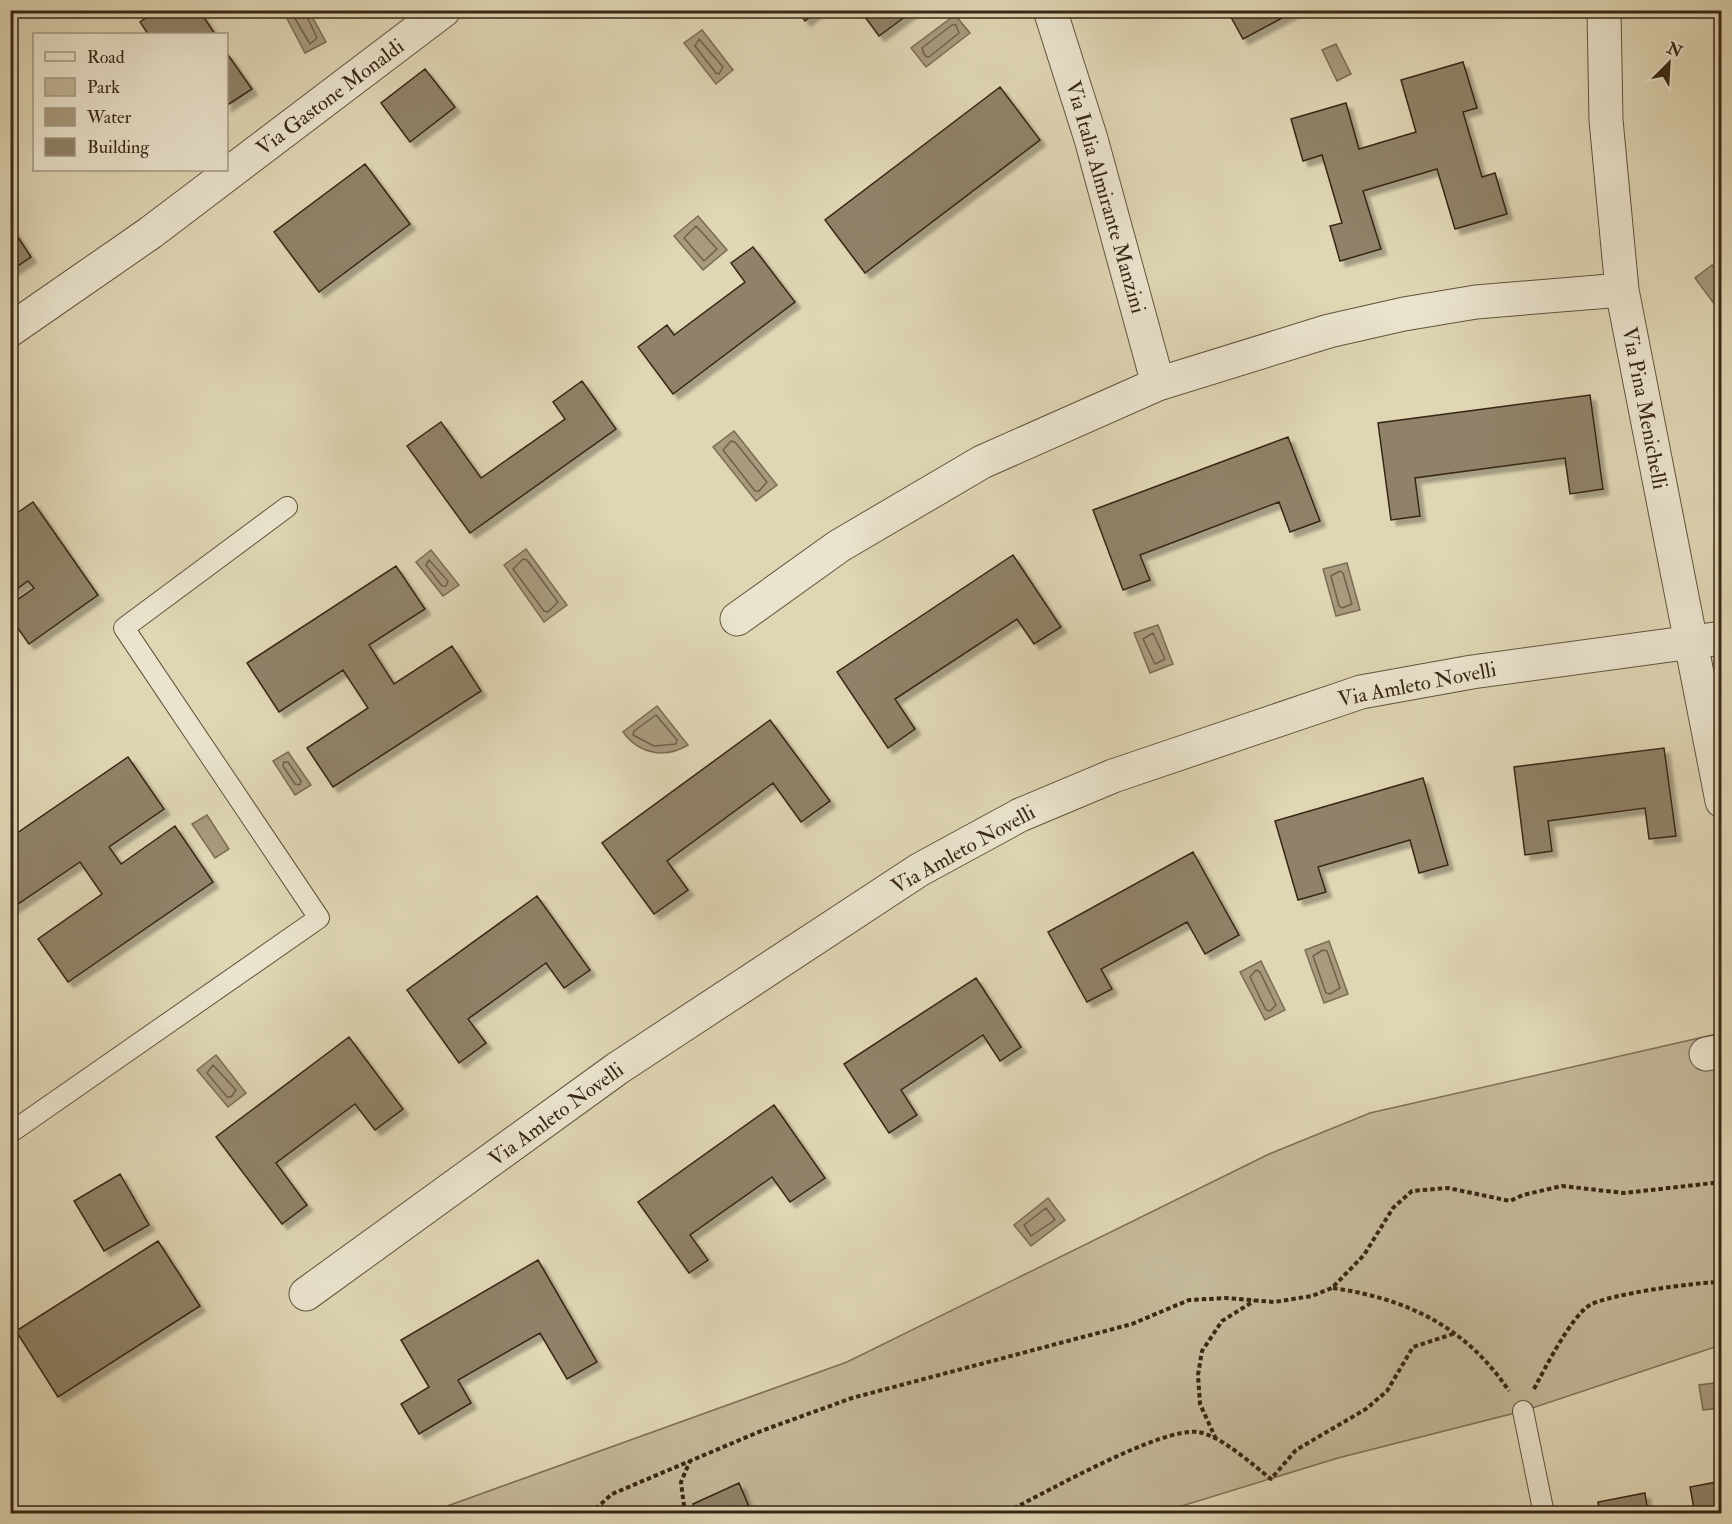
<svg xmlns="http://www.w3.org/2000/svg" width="1732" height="1524" viewBox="0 0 1732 1524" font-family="'IM FELL Double Pica',serif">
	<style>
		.green { fill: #c3b899; stroke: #7e7057; stroke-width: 1.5 }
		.water { fill: #a79a7e; stroke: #7b6c54; stroke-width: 1.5 }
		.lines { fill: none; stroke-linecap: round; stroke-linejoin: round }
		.shore { stroke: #70604a; stroke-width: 1.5 }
		.building { fill: #8f8268; stroke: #392715; stroke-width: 1.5; filter: url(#shadow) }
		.lane-casing { stroke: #62533d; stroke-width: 22 }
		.street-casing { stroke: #62533d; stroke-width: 35 }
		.path { stroke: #392715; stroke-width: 4; stroke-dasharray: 4.5 3; stroke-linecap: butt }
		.lane { stroke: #eae4ce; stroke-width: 20 }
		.street { stroke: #eae4ce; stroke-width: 33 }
		.labels { text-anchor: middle; stroke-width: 4.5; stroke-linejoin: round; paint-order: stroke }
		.street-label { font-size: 21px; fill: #392715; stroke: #eae4ce }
	</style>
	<defs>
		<filter id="shadow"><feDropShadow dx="5.5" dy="5.5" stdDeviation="1.5" flood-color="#0004"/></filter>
	</defs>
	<rect width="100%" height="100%" fill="#dfd6b4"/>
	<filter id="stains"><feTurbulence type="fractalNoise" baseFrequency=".00333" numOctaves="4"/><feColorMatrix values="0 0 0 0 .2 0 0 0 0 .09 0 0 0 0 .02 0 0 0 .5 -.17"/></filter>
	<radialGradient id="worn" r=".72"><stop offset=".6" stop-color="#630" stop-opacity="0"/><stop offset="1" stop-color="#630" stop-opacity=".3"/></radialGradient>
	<path class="green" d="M1721 1033V1345L1523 1411 1338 1458 1159 1513 425 1514 847 1362 1269 1154 1370 1113Z"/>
	<path class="water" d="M283 11H309L326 42 305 53Z
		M955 15 970 33 926 67 911 48Z
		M702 30 733 70 716 84 684 43Z
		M1336 44 1351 74 1337 81 1322 50Z
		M698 216 727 250 703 270 674 236Z
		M1712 265 1721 277V313L1695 278Z
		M734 431 777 485 756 501 713 447Z
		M526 549 567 605 544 622 504 565Z
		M431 550 459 585 443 596 416 562Z
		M1347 563 1360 610 1336 616 1323 569Z
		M1158 625 1173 664 1150 673 1134 633Z
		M657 706 688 745C665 759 639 754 623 732Z
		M288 752 311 785 295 795 273 761Z
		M207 815 229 849 215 858 192 824Z
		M1329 941 1348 994 1324 1003 1305 950Z
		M1261 961 1285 1010 1265 1020 1240 972Z
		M216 1055 246 1093 228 1107 197 1070Z
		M1048 1198 1065 1220 1031 1246 1014 1225Z
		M1721 1382V1408L1703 1410 1699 1385Z"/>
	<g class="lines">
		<path class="shore" d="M290 10 310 44 317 38 304 10
			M952 25H956L959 33 929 57 925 56 922 48Z
			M699 39 723 67 719 74 716 73 695 46Z
			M696 226 717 249 704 261 684 238Z
			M731 441 735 442 767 482 759 491H755L723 450Z
			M523 559 527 560 558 602 548 612 544 611 513 569Z
			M429 560 448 581 446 586H442L426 565Z
			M1340 571 1343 573 1352 604 1342 608 1339 606 1331 576Z
			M1153 633 1165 659 1155 664 1143 639Z
			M656 715 677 740 676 744 654 746 633 735 634 731Z
			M284 762H288L301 781 300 785 295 784 283 766Z
			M1323 950 1327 951 1340 988 1330 994 1326 993 1313 956Z
			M1256 970 1260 972 1276 1005 1270 1011 1266 1010 1250 977Z
			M213 1065 236 1090 231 1097H227L207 1073Z
			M1046 1208 1055 1220 1031 1236 1024 1225Z"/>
	</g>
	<path class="building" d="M157 10H199L215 34H148L140 22Z
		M798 10H819L805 21Z
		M860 10H914L879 36Z
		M1227 10H1297L1243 39Z
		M226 52 252 89 226 106Z
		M1463 62 1477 108 1463 112 1482 177 1495 173 1507 214 1455 229 1437 169 1363 191 1381 249 1340 261 1330 226 1342 223 1322 155 1303 161 1291 119 1346 103 1359 149 1416 132 1401 80Z
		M425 69 455 107 410 142 381 103Z
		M1000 87 1040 140 865 273 825 220Z
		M365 164 410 224 319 292 274 232Z
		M10 225 31 257 10 271Z
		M753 247 795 302 673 394 638 347 667 325 674 335 745 282 731 263Z
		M582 381 616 429 470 533 407 446 441 422 481 478 565 419 553 402Z
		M1590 395 1603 489 1570 494 1565 458 1415 478 1420 516 1391 520 1378 423Z
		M1288 437 1320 521 1290 532 1279 502 1140 555 1150 580 1123 590 1093 510Z
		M33 502 98 595 29 644 10 617V605L34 588 28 581 10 594V518Z
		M1013 555 1061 627 1034 644 1017 619 895 699 915 729 888 748 837 672Z
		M396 566 425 609 369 645 394 684 452 646 481 691 333 787 307 748 368 708 343 670 279 712 247 663Z
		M770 720 830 801 801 822 773 783 667 861 688 890 654 914 602 843Z
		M1664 748 1676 836 1649 839 1645 808 1548 821 1552 851 1525 855 1514 767Z
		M128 757 164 809 109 847 121 864 175 826 213 882 68 982 38 939 102 894 80 862 12 908 10 838Z
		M1423 778 1448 865 1419 873 1410 840 1318 867 1326 892 1298 900 1275 821Z
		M1193 852 1239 935 1205 954 1187 922 1101 969 1112 989 1087 1002 1048 932Z
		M537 896 590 970 564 988 546 963 468 1019 486 1043 459 1063 407 990Z
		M976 978 1021 1047 1000 1061 983 1035 901 1090 917 1115 889 1133 844 1064Z
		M349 1037 403 1109 375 1130 355 1104 276 1163 307 1205 282 1224 216 1137Z
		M774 1105 825 1178 790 1202 772 1177 690 1235 708 1260 689 1273 638 1202Z
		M120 1174 149 1225 104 1251 74 1201Z
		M158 1241 200 1306 58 1397 16 1331Z
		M538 1260 597 1362 567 1379 540 1333 458 1380 471 1403 419 1434 401 1404 429 1387 401 1340Z
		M1722 1481V1514H1695L1690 1487Z
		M739 1483 752 1514H697L693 1504Z
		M1645 1493 1648 1514H1600L1598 1502Z"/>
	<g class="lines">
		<defs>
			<path id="lane" d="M10 1133 319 918 124 628 287 507
				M1523 1411 1544 1514"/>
			<path id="street" d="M1050 10 1091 139 1158 384
				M1604 10 1606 120 1622 290 1722 801
				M10 330 150 233 444 10
				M737 619 839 546 982 462 1158 384 1329 331 1404 314 1476 302 1622 290
				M1706 1054 1722 1051
				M306 1294 618 1068 919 870 1020 815 1113 776 1361 692 1472 672 1722 638"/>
		</defs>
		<use href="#lane" class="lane-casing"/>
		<use href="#street" class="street-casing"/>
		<path class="path" d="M1333 1288C1408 1299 1466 1327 1509 1391
			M1534 1389C1544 1370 1572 1315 1590 1305 1609 1294 1698 1282 1722 1282
			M1216 1439 1200 1404 1198 1375 1202 1351 1222 1321 1254 1301
			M590 1514 612 1494 761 1431 852 1398 1132 1324 1189 1300 1226 1298 1274 1302 1312 1296 1332 1288 1364 1255 1393 1208 1412 1191 1448 1188 1510 1201 1523 1195 1562 1186 1624 1193 1722 1182
			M685 1514 681 1482 690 1461
			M1009 1514 1012 1509C1049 1491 1161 1427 1198 1432 1220 1435 1253 1465 1271 1479L1296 1450 1366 1409 1387 1391 1413 1347 1456 1333"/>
		<use href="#lane" class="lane"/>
		<use href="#street" class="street"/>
	</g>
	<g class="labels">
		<g class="street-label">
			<text transform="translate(330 97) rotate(-37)" y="7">Via Gastone Monaldi</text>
			<text transform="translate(1106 197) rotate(74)" y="7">Via Italia Almirante Manzini</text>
			<text transform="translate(1645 408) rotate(79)" y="7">Via Pina Menichelli</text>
			<text transform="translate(1417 684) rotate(-11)" y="7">Via Amleto Novelli</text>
			<text transform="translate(963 849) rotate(-29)" y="7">Via Amleto Novelli</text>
			<text transform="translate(556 1114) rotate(-36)" y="7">Via Amleto Novelli</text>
		</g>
	</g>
	<rect width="1732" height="1524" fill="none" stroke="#dfd6b4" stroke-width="36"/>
	<rect x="12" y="12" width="1708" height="1500" fill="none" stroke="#392715" stroke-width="3"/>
	<rect x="18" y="18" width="1696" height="1488" fill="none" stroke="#392715" stroke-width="1.5"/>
	<rect x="33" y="33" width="195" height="138" fill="#eae4ce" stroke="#a39884" stroke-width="1.5"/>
	<rect x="45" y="52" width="30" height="9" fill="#eae4ce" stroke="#a39884" stroke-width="1.5"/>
	<text x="87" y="63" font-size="18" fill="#392715">Road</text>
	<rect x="45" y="78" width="30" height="18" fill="#c3b899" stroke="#a39884" stroke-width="1.5"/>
	<text x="87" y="93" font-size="18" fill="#392715">Park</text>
	<rect x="45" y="108" width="30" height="18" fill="#a79a7e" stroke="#a39884" stroke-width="1.5"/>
	<text x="87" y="123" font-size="18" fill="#392715">Water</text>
	<rect x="45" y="138" width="30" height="18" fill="#8f8268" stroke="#a39884" stroke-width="1.5"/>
	<text x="87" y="153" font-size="18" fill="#392715">Building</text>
	<g transform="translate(1669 63) rotate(24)" stroke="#eae4ce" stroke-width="4.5" paint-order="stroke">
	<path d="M0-4.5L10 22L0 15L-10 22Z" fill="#392715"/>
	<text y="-9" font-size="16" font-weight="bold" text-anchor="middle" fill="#392715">N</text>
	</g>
	<rect width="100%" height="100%" filter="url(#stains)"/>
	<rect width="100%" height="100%" fill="url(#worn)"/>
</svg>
